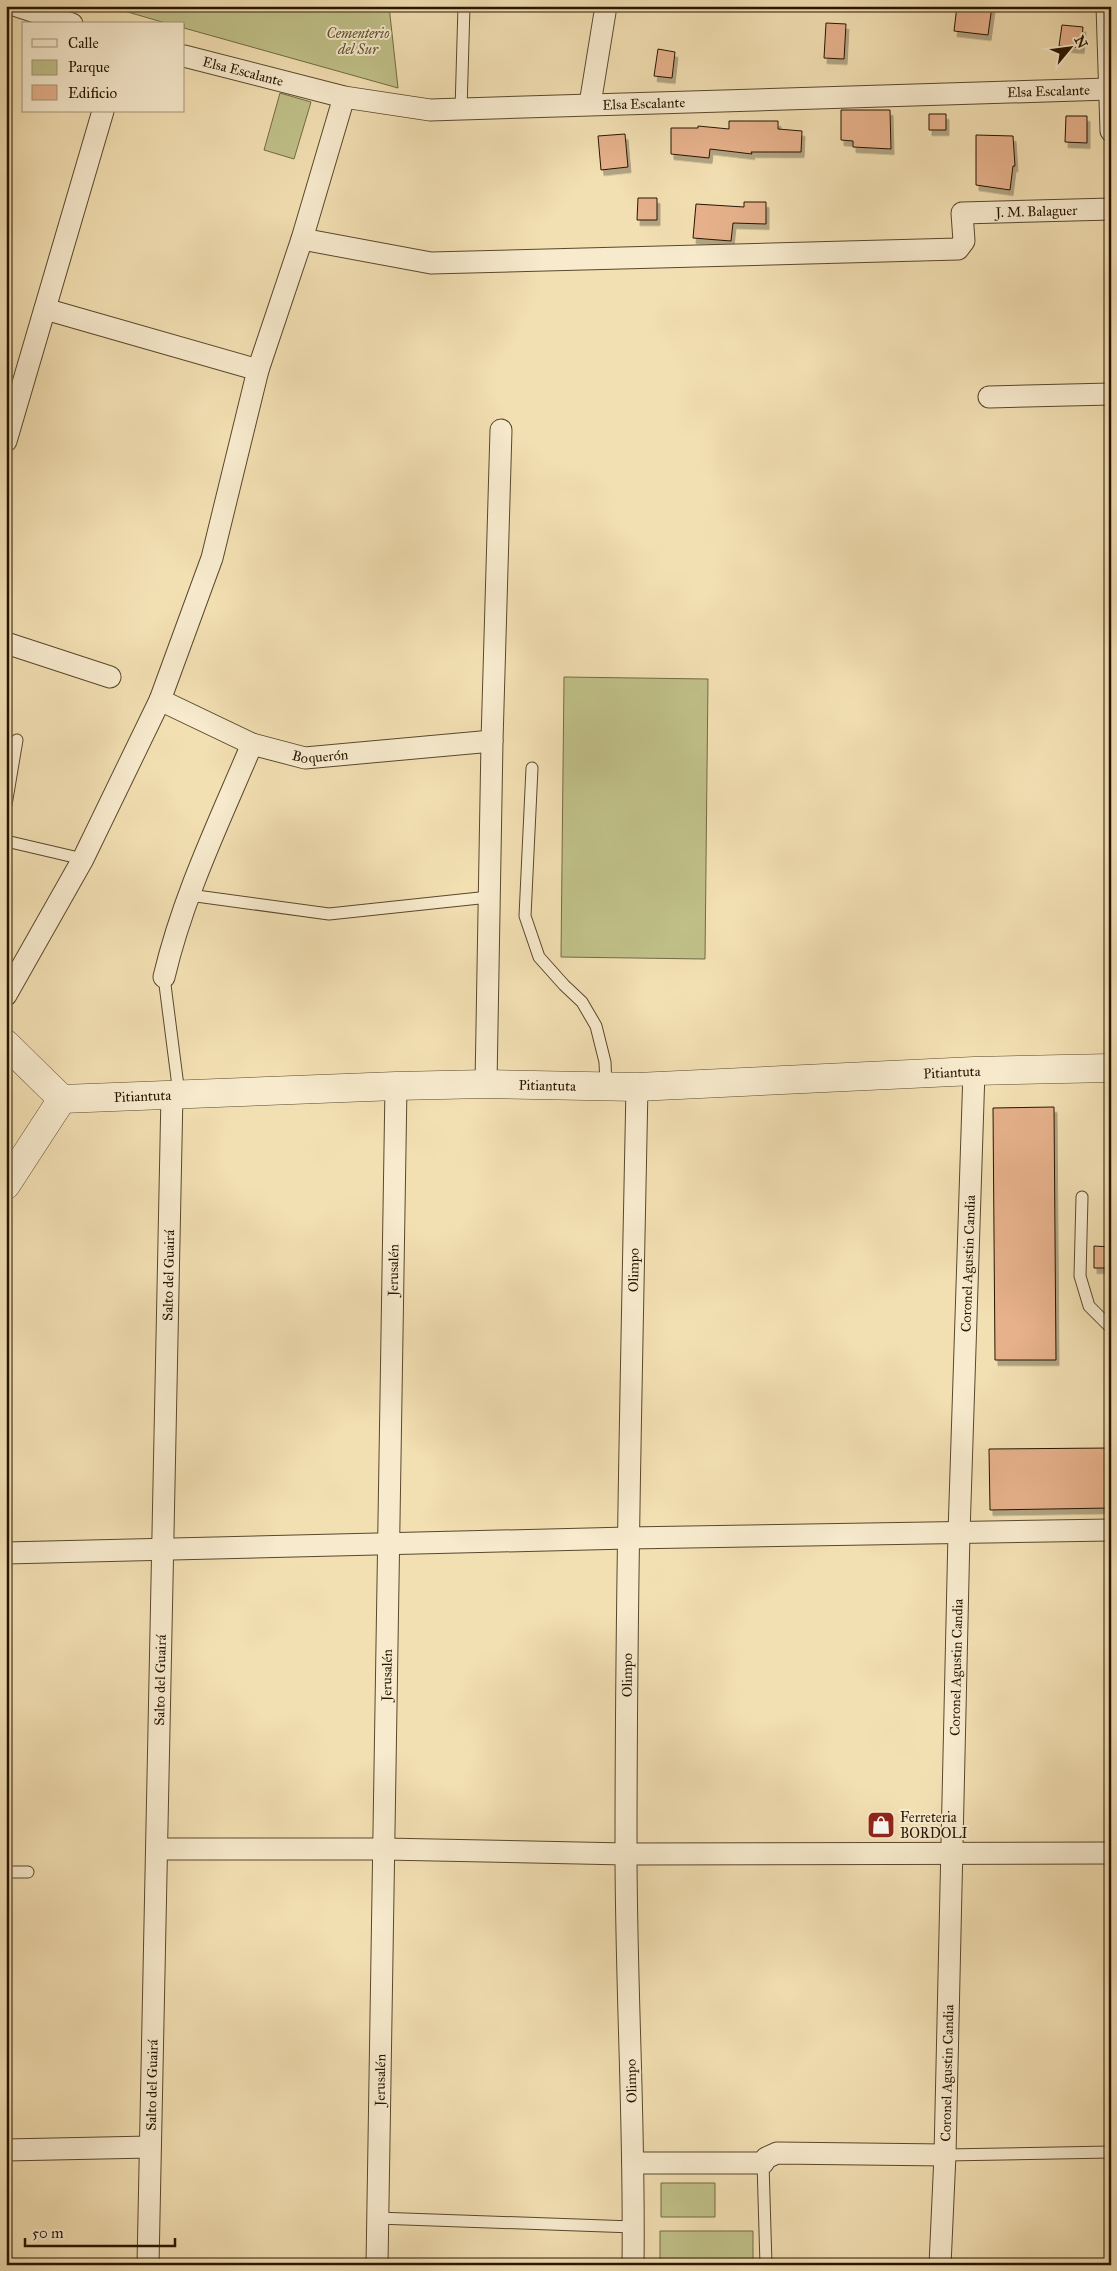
<svg xmlns="http://www.w3.org/2000/svg" width="1117" height="2271" viewBox="0 0 1117 2271" font-family="'IM FELL Great Primer',serif">
	<style>
		.green { fill: #c0c088; stroke: #736a44 }
		.building { fill: #e6b18b; stroke: #261500; filter: url(#shadow) }
		.lines { fill: none; stroke-linecap: round; stroke-linejoin: round }
		.service-casing { stroke: #59482c; stroke-width: 13 }
		.minor-casing { stroke: #59482c; stroke-width: 23 }
		.tertiary-casing { stroke: #59482c; stroke-width: 29 }
		.service { stroke: #f7eacd; stroke-width: 11 }
		.minor { stroke: #f7eacd; stroke-width: 21 }
		.tertiary { stroke: #f7eacd; stroke-width: 28 }
		.labels { text-anchor: middle; stroke-width: 4; stroke-linejoin: round; paint-order: stroke }
		.park-label { font-size: 14px; font-style: italic; fill: #5c5130; stroke: #f7eacd }
		.street-label { font-size: 14px; fill: #261500; stroke: #f7eacd }
		.poi-label { font-size: 14px; fill: #261500; stroke: #f7eacd; text-anchor: start }
	</style>
	<defs>
		<filter id="shadow"><feDropShadow dx="3" dy="5.5" stdDeviation="0" flood-color="#0004"/></filter>
	</defs>
	<rect width="100%" height="100%" fill="#f2dfb2"/>
	<filter id="stains"><feTurbulence type="fractalNoise" baseFrequency=".004" numOctaves="4"/><feColorMatrix values="0 0 0 0 .2 0 0 0 0 .09 0 0 0 0 .02 0 0 0 .5 -.17"/></filter>
	<radialGradient id="worn" r=".72"><stop offset=".6" stop-color="#630" stop-opacity="0"/><stop offset="1" stop-color="#630" stop-opacity=".3"/></radialGradient>
	<path class="green" d="M107 6H389L398 88 184 28V24H169Z
		M280 93 311 102 294 159 264 150Z
		M564 677 708 679 705 959 561 957Z
		M661 2183H715V2217H661Z
		M660 2231H753V2265H660Z"/>
	<path class="building" d="M957 6H992L988 35 954 31Z
		M826 23 846 24 844 59 824 58Z
		M1062 25 1083 27 1081 48 1059 46Z
		M658 49 675 52 672 78 654 76Z
		M841 110H890L891 149 853 147V141L841 140Z
		M929 114H946V130H929Z
		M1066 116H1087V143L1065 142Z
		M729 121H778V129L802 131 801 152H751L752 154 710 149 709 158 671 154V128H698V126L729 129Z
		M625 134 628 167 601 170 598 136Z
		M976 135 1013 136 1015 166H1013L1010 190 976 185Z
		M638 198H657V220H637Z
		M744 202H766V224L733 223 731 241 693 238 696 204 744 207Z
		M1054 1107 1056 1360H995L993 1108Z
		M1094 1246 1111 1247V1268H1094Z
		M1111 1448V1508L990 1510 989 1449Z"/>
	<g class="lines">
		<defs>
			<path id="service" d="M461 110 464 6
				M532 768 525 916 539 957 564 985 582 1002 596 1026 605 1062 606 1086
				M6 805 17 740
				M6 841 83 859
				M189 895 329 914 489 897
				M164 977 179 1094
				M1082 1197 1080 1276 1089 1306 1111 1328
				M6 1872H28
				M945 2155 1111 2152
				M763 2163 766 2265
				M377 2218 633 2227"/>
			<g id="minor">
				<path d="M17 6 72 24"/>
				<path d="M1107 6 1111 131"/>
				<path id="s1" d="M184 56 344 97 430 110 1109 89"/>
				<path d="M590 104 606 6"/>
				<path id="s2" d="M302 239 431 263 958 249 964 241 962 213 1111 209"/>
				<path d="M45 309 258 370"/>
				<path d="M989 397 1111 394"/>
				<path d="M6 441 103 111"/>
				<path d="M6 643 110 677"/>
				<path id="s3" d="M160 700 252 744 305 758 492 741"/>
				<path d="M164 977C183 896 220 820 252 744"/>
				<path d="M6 995 83 859 160 700 212 558 258 370 302 239 344 97"/>
				<path d="M486 1084 492 741 501 430"/>
				<path d="M6 1553 628 1538 1111 1530"/>
				<path d="M158 1849H384L626 1854 1111 1853"/>
				<path d="M6 2150 150 2147"/>
				<path d="M633 2163H763L766 2158 777 2153 945 2155"/>
				<path id="s4" d="M148 2265 172 1094"/>
				<path id="s5" d="M377 2265 396 1086"/>
				<path id="s6" d="M633 2265C635 2127 626 1989 626 1850 626 1596 632 1341 637 1087"/>
				<path id="s7" d="M940 2265 945 2155 959 1533 974 1071"/>
			</g>
			<g id="tertiary">
				<path id="s8" d="M6 1044 62 1099 396 1086 486 1084 637 1087 974 1071 1111 1068"/>
				<path d="M6 1185 62 1099"/>
			</g>
		</defs>
		<use href="#service" class="service-casing"/>
		<use href="#minor" class="minor-casing"/>
		<use href="#tertiary" class="tertiary-casing"/>
		<use href="#service" class="service"/>
		<use href="#minor" class="minor"/>
		<use href="#tertiary" class="tertiary"/>
	</g>
	<defs>
		<symbol id="shop-square" viewBox="-11 -11 22 22"><rect x="-9" y="-9" width="18" height="18" rx="4" fill="#8f2418" stroke="#f7eacd"/><path d="M-5-2.5h2.3a2.7 3.5 0 0 1 5.4 0H5L5.5 6h-11ZM-1.5-2.5h3a1.5 2.3 0 0 0-3 0Z" fill="#fff"/></symbol>
	</defs>
	<g fill-rule="evenodd">
		<use href="#shop-square" x="865" y="1809" width="32" height="32"/>
	</g>
	<g class="labels">
		<g class="park-label">
			<text x="358" y="38">Cementerio<tspan x="358" dy="16">del Sur</tspan></text>
		</g>
		<g class="street-label">
			<text dy="5" stroke="none"><textPath href="#s1" startOffset="61">Elsa Escalante</textPath></text>
			<text dy="5" stroke="none"><textPath href="#s1" startOffset="871">Elsa Escalante</textPath></text>
			<text dy="5" stroke="none"><textPath href="#s1" startOffset="466">Elsa Escalante</textPath></text>
			<text dy="5" stroke="none"><textPath href="#s2" startOffset="771">J. M. Balaguer</textPath></text>
			<text dy="5" stroke="none"><textPath href="#s3" startOffset="172">Boquerón</textPath></text>
			<text dy="5" stroke="none"><textPath href="#s8" startOffset="969">Pitiantuta</textPath></text>
			<text dy="5" stroke="none"><textPath href="#s8" startOffset="564">Pitiantuta</textPath></text>
			<text dy="5" stroke="none"><textPath href="#s8" startOffset="159">Pitiantuta</textPath></text>
			<text dy="5" stroke="none"><textPath href="#s7" startOffset="1002">Coronel Agustin Candia</textPath></text>
			<text dy="5" stroke="none"><textPath href="#s5" startOffset="995">Jerusalén</textPath></text>
			<text dy="5" stroke="none"><textPath href="#s6" startOffset="995">Olimpo</textPath></text>
			<text dy="5" stroke="none"><textPath href="#s4" startOffset="990">Salto del Guairá</textPath></text>
			<text dy="5" stroke="none"><textPath href="#s7" startOffset="598">Coronel Agustin Candia</textPath></text>
			<text dy="5" stroke="none"><textPath href="#s5" startOffset="590">Jerusalén</textPath></text>
			<text dy="5" stroke="none"><textPath href="#s6" startOffset="590">Olimpo</textPath></text>
			<text dy="5" stroke="none"><textPath href="#s4" startOffset="585">Salto del Guairá</textPath></text>
			<text dy="5" stroke="none"><textPath href="#s7" startOffset="192">Coronel Agustin Candia</textPath></text>
			<text dy="5" stroke="none"><textPath href="#s5" startOffset="185">Jerusalén</textPath></text>
			<text transform="translate(631 2081) rotate(-91)" y="5">Olimpo</text>
			<text dy="5" stroke="none"><textPath href="#s4" startOffset="180">Salto del Guairá</textPath></text>
		</g>
		<g class="poi-label">
			<text x="900" y="1822">Ferreteria<tspan x="900" dy="16">BORDOLI</tspan></text>
		</g>
	</g>
	<rect width="1117" height="2271" fill="none" stroke="#f2dfb2" stroke-width="25"/>
	<rect x="8" y="8" width="1102" height="2256" fill="none" stroke="#261500" stroke-width="2.5"/>
	<rect x="12" y="12" width="1092" height="2246" fill="none" stroke="#261500"/>
	<rect x="22" y="22" width="162" height="90" fill="#f7eacd" stroke="#a3957b"/>
	<rect x="32" y="39" width="25" height="8" fill="#f7eacd" stroke="#a3957b"/>
	<text x="68" y="48" font-size="15" fill="#261500">Calle</text>
	<rect x="32" y="60" width="25" height="15" fill="#c0c088" stroke="#a3957b"/>
	<text x="68" y="72" font-size="15" fill="#261500">Parque</text>
	<rect x="32" y="85" width="25" height="15" fill="#e6b18b" stroke="#a3957b"/>
	<text x="68" y="98" font-size="15" fill="#261500">Edificio</text>
	<g transform="translate(1070 48) rotate(61)" stroke="#f7eacd" stroke-width="4" paint-order="stroke">
	<path d="M0-4L9 19L0 12L-9 19Z" fill="#261500"/>
	<text y="-8" font-size="14" font-weight="bold" text-anchor="middle" fill="#261500">N</text>
	</g>
	<path d="M25 2238v8h150v-8" fill="none" stroke="#261500" stroke-width="2.5"/>
	<text x="32" y="2238" font-size="15" fill="#261500" stroke="#f7eacd" stroke-width="4" paint-order="stroke">50 m</text>
	<rect width="100%" height="100%" filter="url(#stains)"/>
	<rect width="100%" height="100%" fill="url(#worn)"/>
</svg>
